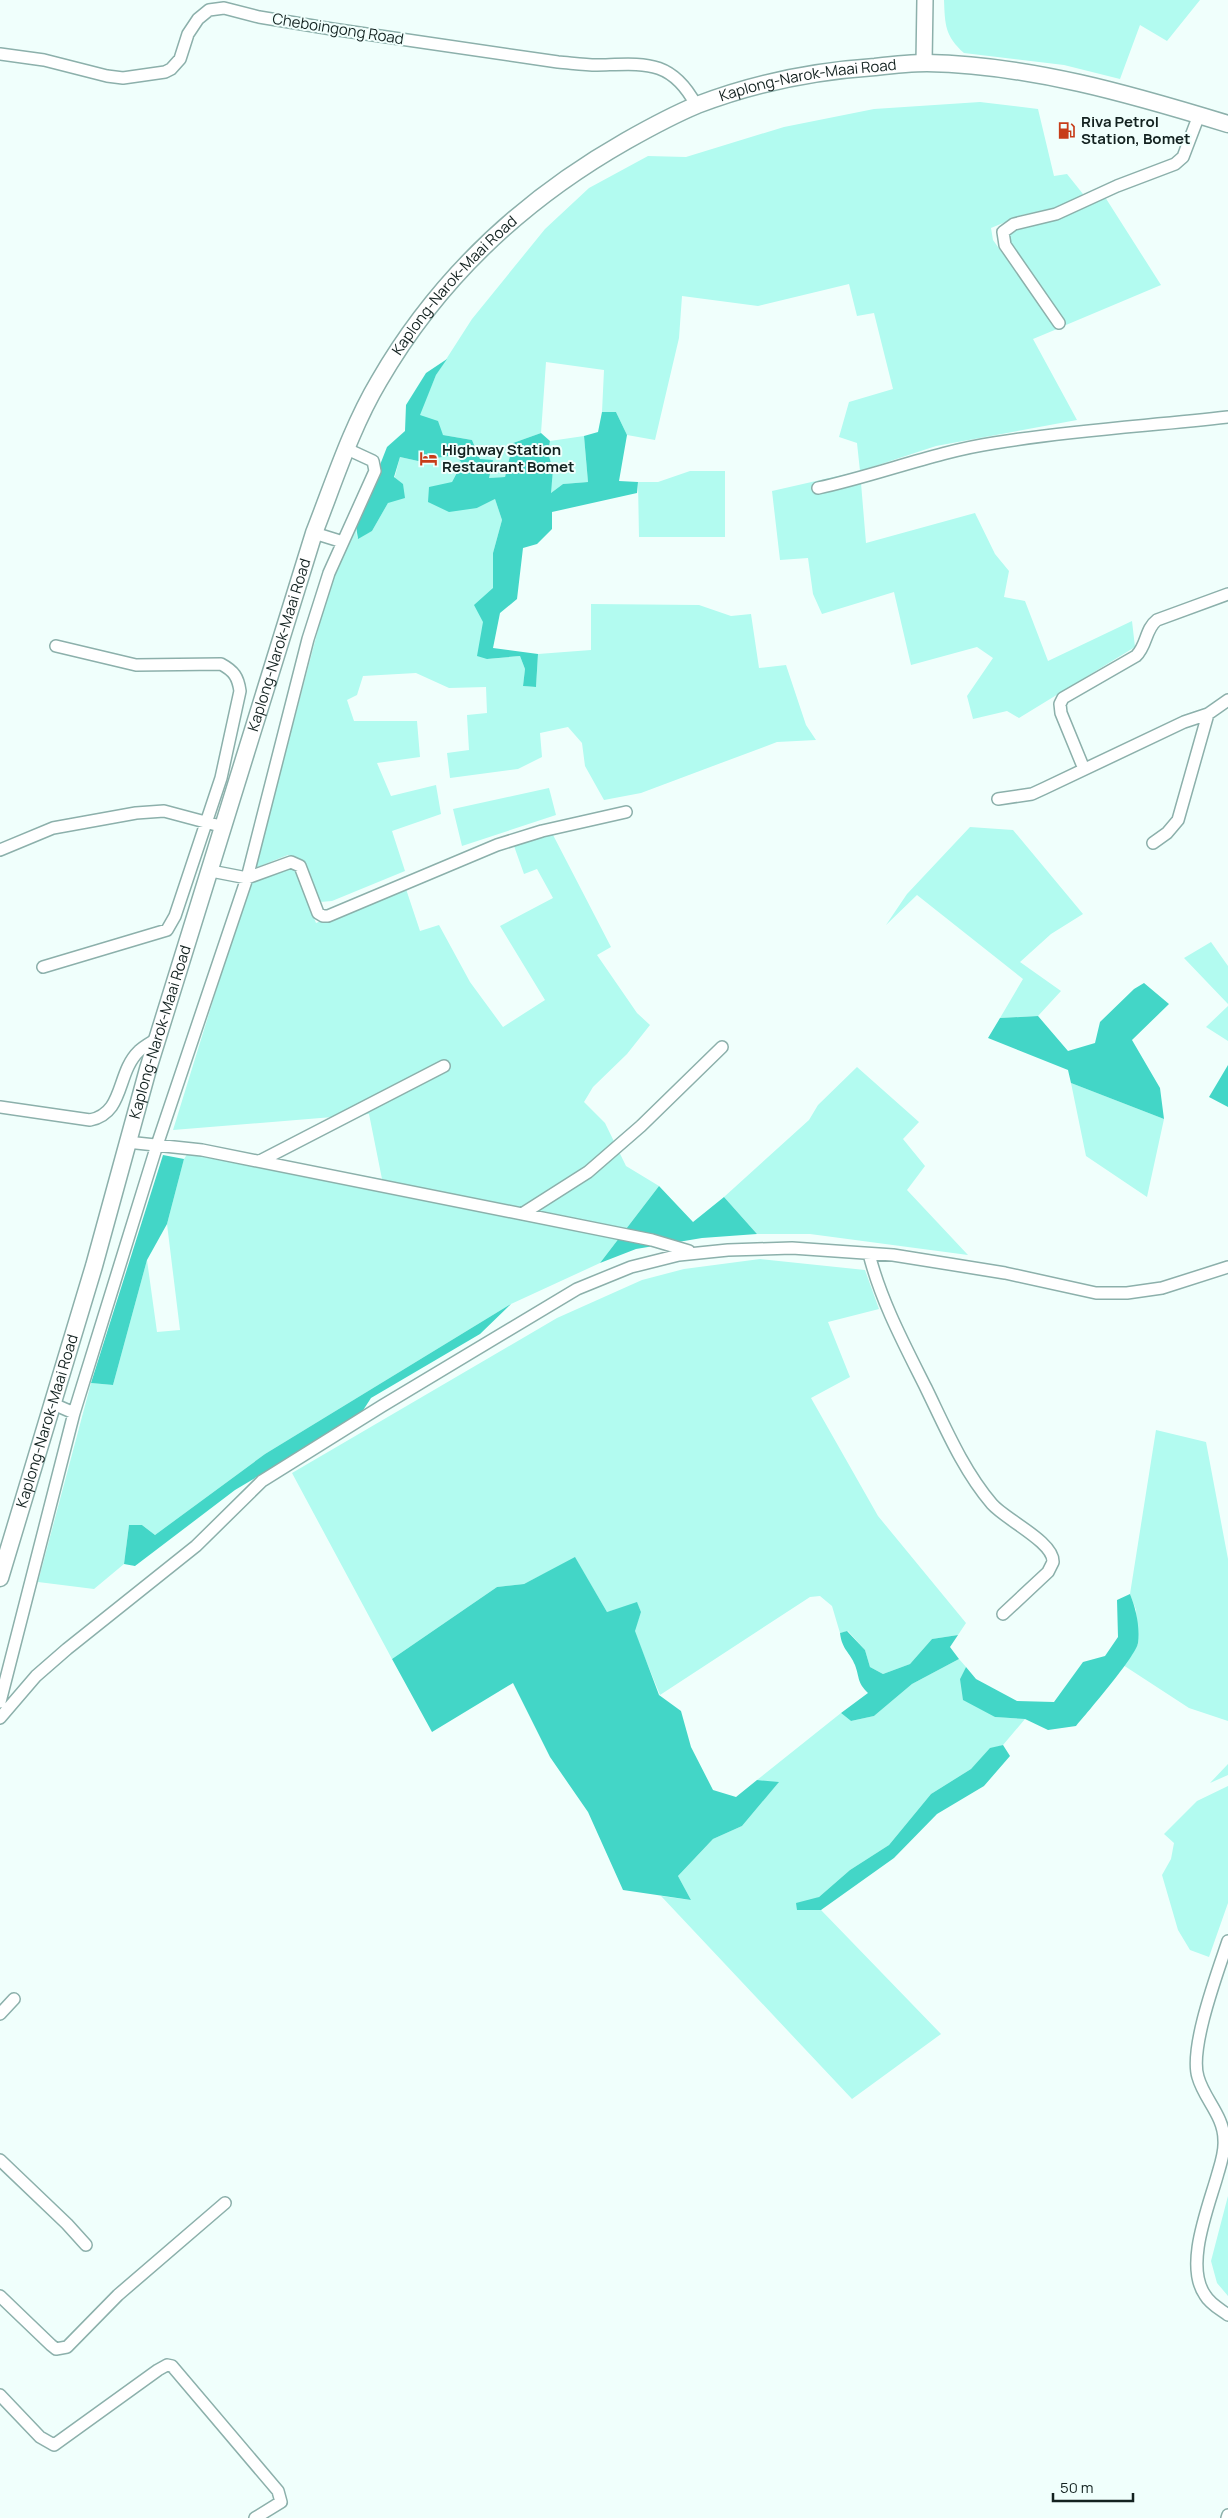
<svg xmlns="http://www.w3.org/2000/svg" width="1228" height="2518" viewBox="0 0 1228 2518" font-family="Manrope,sans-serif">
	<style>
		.green { fill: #b2fbf0 }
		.forest { fill: #43d6c7 }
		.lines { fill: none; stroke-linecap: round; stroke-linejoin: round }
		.minor-casing { stroke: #8cb0ab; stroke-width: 14 }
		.major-casing { stroke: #8cb0ab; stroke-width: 18 }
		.highway-casing { stroke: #8cb0ab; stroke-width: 19 }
		.minor { stroke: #fff; stroke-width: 11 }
		.major { stroke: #fff; stroke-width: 15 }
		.highway { stroke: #fff; stroke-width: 16 }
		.labels { text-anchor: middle; stroke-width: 4; stroke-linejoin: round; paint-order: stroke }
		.street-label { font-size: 15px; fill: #132220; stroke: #f0fffc }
		.poi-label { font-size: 15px; font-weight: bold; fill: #132220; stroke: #f0fffc; text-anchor: start }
	</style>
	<rect width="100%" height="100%" fill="#f0fffc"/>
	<path class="green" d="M944 0H1200L1167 41 1140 25 1120 79 1064 65 964 53C945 36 945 25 944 0Z
		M980 102 1038 109 1054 176 1067 174 1083 194 1063 206 1022 215 991 228 993 240 1057 329 1033 339 1077 420 936 446 860 471 866 543 975 513 995 554 1009 571 1004 597 1025 601 1048 661 1132 621 1135 647 1019 718 1007 711 973 719 967 696 993 658 977 647 911 665 894 592 822 614 813 594 808 558 780 560 772 491 860 471 857 443 839 437 849 402 893 389 874 313 857 316 849 284 758 306 682 296 679 338 655 440 627 435 616 412H602L604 370 546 362 541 433 513 443 505 477 489 478 472 440 443 435 419 415 436 375 472 319 545 229 589 188 648 156 686 157 784 127 874 109Z
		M1105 197 1161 285 1066 325 1009 241V235L1016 229 1060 218Z
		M584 436 588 482 563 484 550 494 553 469 548 453 550 441Z
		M455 455 462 462 452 482 477 508 495 499 502 520 493 553V588L483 622 488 659 520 656 525 669 523 686 536 687 538 654 591 650V604L699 605 731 616 751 614 759 668 786 665 806 725 816 740 777 742 641 793 604 800 585 766 582 743 568 727 540 733 542 757 518 769 450 778 447 753 469 750 467 715 487 713 486 687 449 688 416 673 363 676 357 695 347 700 354 721H417L420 757 377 763 391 796 436 785 441 814 392 831 405 871 332 901 320 902 299 860 288 855 255 868 332 577 356 526 357 538 372 531 388 503 400 457 418 461Z
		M690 471H725V537H639L638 482H658Z
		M549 788 556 815 462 846 453 809Z
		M970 827 1013 830 1083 914 1051 934 1020 962 1061 991 1038 1016 1000 1018 1023 979 917 895 886 925 907 894Z
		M552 833 611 947 597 955 637 1013 650 1025 627 1054 593 1087 584 1102 605 1123 626 1166 659 1186 600 1263 511 1304 265 1454 155 1535 142 1525H129L124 1564 94 1589 38 1582 91 1383 113 1385 147 1260 157 1332 180 1330 167 1224 184 1159 193 1145 382 1179 369 1114 173 1130 250 881 289 867 295 870 316 923 405 886 420 931 439 925 470 982 503 1027 545 1000 500 926 553 898 537 869 524 874 514 846Z
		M1211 942 1228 966V1004L1184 958Z
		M1228 1006V1041L1206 1027Z
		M857 1067 919 1122 903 1139 925 1166 907 1190 968 1255 810 1234H757L724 1197 809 1120 818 1105Z
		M1071 1083 1164 1119 1147 1197 1086 1156Z
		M760 1259 865 1270 879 1309 828 1322 850 1377 811 1398 878 1516 966 1623 958 1635 932 1639 910 1664 883 1674 870 1667 865 1650 848 1631 840 1633 832 1606 820 1596 810 1597 660 1695 634 1631 641 1612 637 1603 607 1612 575 1558 524 1584 497 1587 392 1659 292 1473 557 1318 642 1280 684 1269Z
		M1156 1430 1206 1442 1228 1559V1721L1189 1708 1123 1665 1138 1644 1136 1610 1130 1594Z
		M959 1659 966 1667 960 1679 995 1717 1025 1719 1003 1745 990 1749 971 1769 931 1794 889 1845 850 1870 819 1897 797 1910H821L941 2034 852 2099 661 1896 691 1900 678 1876 713 1839 742 1826 778 1783 757 1780 841 1713 851 1721 874 1716 912 1684Z
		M1228 1764V1775L1210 1783Z
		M1228 1786V1903L1209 1957 1190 1950 1178 1930 1162 1875 1171 1859 1174 1843 1164 1834 1197 1801Z
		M1228 2196V2296L1217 2283 1211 2261Z"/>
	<path class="forest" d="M447 359 436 375 420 415 438 421 443 435 472 440 480 459 493 460 489 478 505 477 513 443 541 433 550 441 548 453 553 469 551 493 563 484 588 482 584 436 598 432 602 412H616L627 435 619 481 638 482 637 493 552 512V529L537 544 523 548 517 599 500 613 493 648 538 654 536 687 523 686 525 669 520 656 487 659 477 656 483 622 474 605 493 588V553L502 520 495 499 477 508 449 512 428 502 429 487 452 482 462 463 455 455 418 461 400 457 394 477 403 484 405 498 388 503 372 531 358 539 356 526 387 447 405 431 406 405 426 373Z
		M1144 983 1169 1004 1132 1040 1160 1088 1164 1119 1071 1083 1068 1070 988 1038 1000 1018 1038 1016 1068 1051 1095 1043 1100 1022 1134 989Z
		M1228 1065V1107L1209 1097Z
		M163 1155 184 1159 167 1224 147 1260 113 1385 91 1383Z
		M659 1186 693 1222 724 1197 757 1234 702 1238 636 1249 600 1263Z
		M511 1304 480 1334 371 1398 360 1415 235 1490 135 1566 124 1564 129 1525H142L155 1535 265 1454Z
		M575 1557 607 1612 637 1602 641 1612 635 1631 659 1695 681 1711 691 1747 713 1790 736 1797 757 1780 779 1782 742 1826 713 1839 678 1876 691 1900 623 1890 588 1812 550 1757 513 1683 432 1732 392 1659 497 1587 524 1584Z
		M1130 1594C1136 1609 1140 1626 1138 1643 1136 1656 1087 1713 1076 1726L1048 1730 1025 1719 995 1717 963 1700 960 1679 966 1667 976 1679 1017 1701 1054 1702 1083 1662 1105 1656 1118 1637 1117 1600Z
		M847 1631 865 1650 870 1667 883 1674 910 1664 932 1639 958 1635 950 1647 959 1659 912 1684 874 1716 851 1721 841 1713 868 1693C857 1682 860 1679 855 1665 850 1652 842 1650 840 1633Z
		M1003 1745 1010 1756 984 1786 937 1814 894 1858 821 1910H797L796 1903 819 1897 850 1870 889 1845 931 1794 971 1769 990 1748Z"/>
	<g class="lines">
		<defs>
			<path id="minor" d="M0 54 44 60 107 76 123 78 165 72 171 69 180 59 188 34 198 19 209 10 224 8 259 17 332 29 558 62C571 63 584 65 597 65 643 64 671 58 696 105
				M1059 323 1005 245 1003 232 1014 224 1056 214 1117 186 1175 164 1183 157 1199 115
				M818 488C878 475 935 452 994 443 1072 430 1150 426 1228 417
				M314 533 343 542
				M1084 769 1061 713 1060 704 1063 698 1136 656C1147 646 1145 629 1157 620L1228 594
				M998 799 1032 794 1045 788 1184 722 1208 714
				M1153 843 1167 833 1178 820 1208 714 1228 700
				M0 850 53 828 136 813 164 811 224 827
				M211 871 247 878 291 862 300 866 318 913 323 916H328L497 845 542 831 626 812
				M43 967 167 930 175 916 221 778 240 691C238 677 234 671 221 664L136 665 56 646
				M0 1107 90 1120C125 1113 116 1073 139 1051 144 1046 152 1042 158 1038
				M127 1142 202 1150 652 1240 689 1251
				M260 1161 444 1066
				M522 1214 588 1172 641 1126 722 1047
				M869 1254C881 1301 904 1344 926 1388 945 1427 963 1470 992 1504 1006 1520 1054 1542 1053 1562L1048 1572 1003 1614
				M51 1403 74 1413
				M0 1702 74 1413 157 1145 247 878 308 639 329 573 375 471 373 461 347 449
				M0 1718 36 1676 67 1649 196 1546 262 1481 382 1406 577 1289 631 1267 679 1255 728 1250 792 1248 893 1255 1005 1273 1096 1293H1127L1162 1288 1228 1267
				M1228 1941C1218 1971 1189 2048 1198 2077 1204 2099 1224 2116 1224 2140 1225 2151 1221 2163 1218 2173 1209 2206 1184 2265 1205 2295 1210 2304 1220 2309 1228 2315
				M0 2014 14 1999
				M0 2160 67 2224 86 2245
				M0 2296 51 2345 56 2349 67 2347 118 2295 225 2203
				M0 2395 40 2437 54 2445 158 2370 167 2365 172 2366 278 2491 281 2502 255 2518
				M1227 2518 1228 2515"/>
			<path id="major" d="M924 63 925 0"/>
			<g id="highway">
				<path id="s1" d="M0 1578 94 1266 148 1069 314 533C334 482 351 428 379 381 438 279 524 199 626 141 649 128 673 115 697 105 754 83 815 71 875 67 892 65 910 63 927 63 1030 65 1130 94 1228 124"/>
			</g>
		</defs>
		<use href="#minor" class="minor-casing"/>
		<use href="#major" class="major-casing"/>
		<use href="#highway" class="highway-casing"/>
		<use href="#minor" class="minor"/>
		<use href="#major" class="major"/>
		<use href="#highway" class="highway"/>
	</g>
	<defs>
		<symbol id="fuel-bare" viewBox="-9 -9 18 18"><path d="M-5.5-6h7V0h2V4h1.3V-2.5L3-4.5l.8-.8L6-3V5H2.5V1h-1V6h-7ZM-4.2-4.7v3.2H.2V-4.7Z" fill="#c73d19" stroke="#f0fffc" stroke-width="2.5" paint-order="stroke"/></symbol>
		<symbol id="hotel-bare" viewBox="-9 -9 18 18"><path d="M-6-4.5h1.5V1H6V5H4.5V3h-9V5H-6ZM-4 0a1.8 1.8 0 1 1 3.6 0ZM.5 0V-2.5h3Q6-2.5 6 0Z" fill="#c73d19" stroke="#f0fffc" stroke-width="2.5" paint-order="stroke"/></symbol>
	</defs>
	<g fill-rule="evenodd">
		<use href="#fuel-bare" x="1054" y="118" width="25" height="25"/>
		<use href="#hotel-bare" x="416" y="446" width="25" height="25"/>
	</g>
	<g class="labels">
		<g class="street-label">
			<text transform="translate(338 29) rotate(9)" y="5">Cheboingong Road</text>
			<text dy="5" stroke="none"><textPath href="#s1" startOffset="1799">Kaplong-Narok-Maai Road</textPath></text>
			<text dy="5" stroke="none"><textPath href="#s1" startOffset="1379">Kaplong-Narok-Maai Road</textPath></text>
			<text dy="5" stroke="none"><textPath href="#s1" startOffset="974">Kaplong-Narok-Maai Road</textPath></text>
			<text dy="5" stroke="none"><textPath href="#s1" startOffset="569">Kaplong-Narok-Maai Road</textPath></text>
			<text dy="5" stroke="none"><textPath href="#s1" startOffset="164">Kaplong-Narok-Maai Road</textPath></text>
		</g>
		<g class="poi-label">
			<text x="1081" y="127">Riva Petrol<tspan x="1081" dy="17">Station, Bomet</tspan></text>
			<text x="442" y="455">Highway Station<tspan x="442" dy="17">Restaurant Bomet</tspan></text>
		</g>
	</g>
	<path d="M1053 2493v8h80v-8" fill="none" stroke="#132220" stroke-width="2.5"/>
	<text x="1060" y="2493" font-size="15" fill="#132220" stroke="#f0fffc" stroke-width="4" paint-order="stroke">50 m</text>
</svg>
